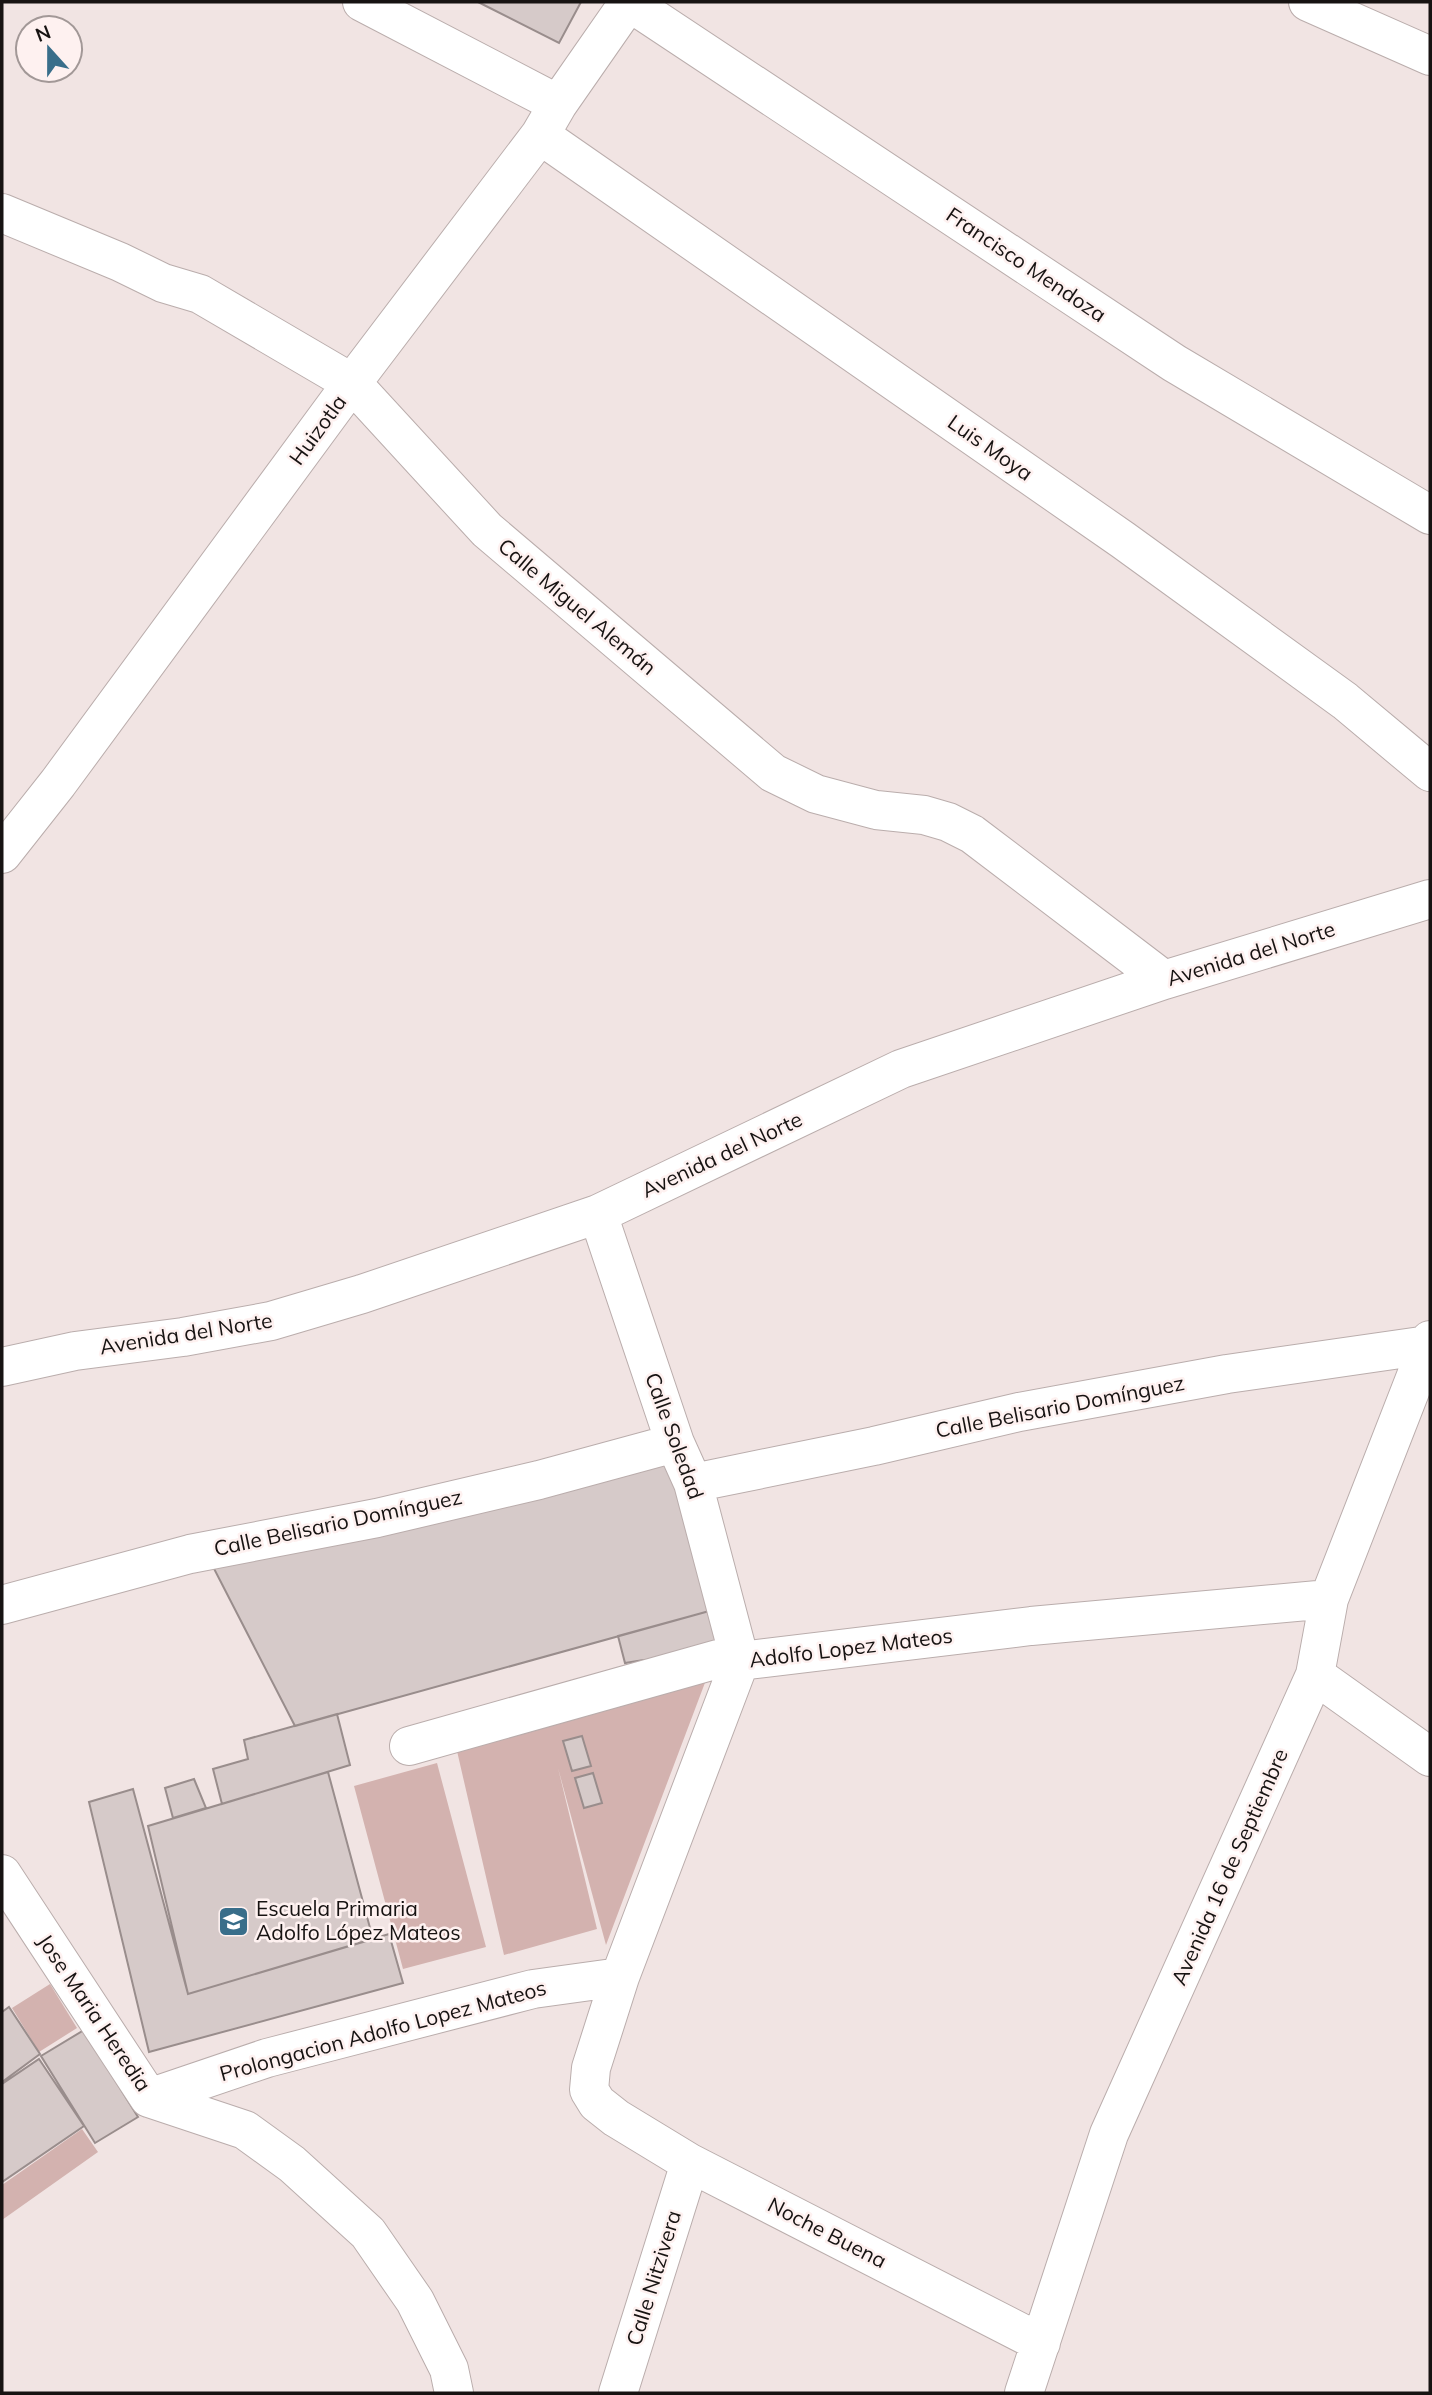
<svg xmlns="http://www.w3.org/2000/svg" width="1432" height="2395" viewBox="0 0 1432 2395" font-family="Mulish,sans-serif">
	<style>
		.green { fill: #d3b2af }
		.building { fill: #d6cac9; stroke: #998d8c; stroke-width: 2 }
		.lines { fill: none; stroke-linecap: round; stroke-linejoin: round }
		.minor-casing { stroke: #baadac; stroke-width: 40 }
		.major-casing { stroke: #baadac; stroke-width: 40 }
		.minor { stroke: #fff; stroke-width: 38 }
		.major { stroke: #fff; stroke-width: 38 }
		.labels { text-anchor: middle; stroke-width: 5; stroke-linejoin: round; paint-order: stroke }
		.street-label { font-size: 21px; fill: #171312; stroke: #fef1f0 }
		.poi-label { font-size: 21px; fill: #171312; stroke: #fef1f0; text-anchor: start }
	</style>
	<rect width="100%" height="100%" fill="#f1e4e3"/>
	<path class="green" d="M706 1680 606 1945 558 1768 597 1929 504 1955 457 1751Z
		M437 1763 486 1947 403 1969 354 1786Z
		M50 1984 77 2028 39 2052 12 2008Z
		M82 2129 98 2152 2 2220V2185Z"/>
	<path class="building" d="M478 2H581L559 43Z
		M672 1451 720 1608 295 1726 208 1557Z
		M720 1608 718 1651 646 1668 643 1660 625 1663 618 1636Z
		M337 1714 350 1765 222 1804 213 1769 248 1759 244 1740Z
		M582 1736 591 1766 572 1771 563 1741Z
		M328 1772 373 1939 188 1994 148 1826Z
		M593 1773 602 1803 584 1808 575 1778Z
		M194 1779 206 1808 173 1818 165 1788Z
		M133 1789 188 1994 389 1934 403 1983 149 2052 89 1802Z
		M9 2007 40 2054 2 2082V2012Z
		M84 2030 138 2117 95 2143 41 2056Z
		M39 2059 84 2126 2 2182V2084Z"/>
	<g class="lines">
		<defs>
			<path id="minor" d="M362 2 558 104
				M629 2 1174 363 1430 515
				M540 135 1123 540 1345 701 1430 772
				M2 213 120 262 163 283 200 294 352 383 487 530 773 773 816 794 876 810 924 815 948 822 972 834 1164 980
				M2 854 58 783 352 383 540 135 558 104 629 2
				M598 1214 675 1443 693 1483 740 1661
				M2 1367 75 1351 183 1337 271 1321 362 1294 598 1214 901 1069 1164 980 1430 899
				M693 1483 874 1446 1019 1412 1227 1374 1428 1345
				M2 1605 190 1554 377 1518 539 1480 675 1443
				M740 1661 620 1977 591 2068 589 2090 597 2103 616 2118 690 2163 1041 2343
				M1315 1675 1430 1757
				M409 1746 718 1659 740 1661 1031 1626 1329 1599
				M2 1874 149 2098 245 2130 292 2164 368 2233 415 2301 449 2369 454 2393
				M149 2098 267 2058 533 1989 620 1977
				M618 2393 690 2163
				M1024 2393 1109 2134 1315 1675 1329 1599 1430 1340"/>
			<path id="major" d="M1308 2 1430 56"/>
		</defs>
		<use href="#minor" class="minor-casing"/>
		<use href="#major" class="major-casing"/>
		<use href="#minor" class="minor"/>
		<use href="#major" class="major"/>
	</g>
	<defs>
		<symbol id="school-square" viewBox="-11 -11 22 22"><rect x="-9" y="-9" width="18" height="18" rx="4" fill="#396e8a" stroke="#fef1f0"/><path d="M0-5L7-2L0 1L-7-2ZM-4 1L0 2.5L4 1V4Q0 6-4 4Z" fill="#fff"/></symbol>
	</defs>
	<g fill-rule="evenodd">
		<use href="#school-square" x="216" y="1904" width="35" height="35"/>
	</g>
	<g class="labels">
		<g class="street-label">
			<text transform="translate(1026 265) rotate(34)" y="7">Francisco Mendoza</text>
			<text transform="translate(318 430) rotate(-54)" y="7">Huizotla</text>
			<text transform="translate(990 448) rotate(35)" y="7">Luis Moya</text>
			<text transform="translate(577 607) rotate(40)" y="7">Calle Miguel Alemán</text>
			<text transform="translate(1251 954) rotate(-17)" y="7">Avenida del Norte</text>
			<text transform="translate(722 1155) rotate(-25)" y="7">Avenida del Norte</text>
			<text transform="translate(186 1334) rotate(-9)" y="7">Avenida del Norte</text>
			<text transform="translate(1060 1407) rotate(-11)" y="7">Calle Belisario Domínguez</text>
			<text transform="translate(674 1436) rotate(70)" y="7">Calle Soledad</text>
			<text transform="translate(338 1523) rotate(-12)" y="7">Calle Belisario Domínguez</text>
			<text transform="translate(851 1648) rotate(-7)" y="7">Adolfo Lopez Mateos</text>
			<text transform="translate(1230 1867) rotate(-66)" y="7">Avenida 16 de Septiembre</text>
			<text transform="translate(94 2013) rotate(56)" y="7">Jose Maria Heredia</text>
			<text transform="translate(383 2031) rotate(-15)" y="7">Prolongacion Adolfo Lopez Mateos</text>
			<text transform="translate(827 2233) rotate(27)" y="7">Noche Buena</text>
			<text transform="translate(654 2278) rotate(-73)" y="7">Calle Nitzivera</text>
		</g>
		<g class="poi-label">
			<text x="256" y="1916">Escuela Primaria<tspan x="256" dy="24">Adolfo López Mateos</tspan></text>
		</g>
	</g>
	<rect width="1432" height="2395" fill="none" stroke="#171312" stroke-width="7"/>
	<g transform="translate(49 49) rotate(339)"><circle r="33" fill="#fef1f0" stroke="#a29897" stroke-width="2"/>
	<path d="M0-5L12 26L0 18L-12 26Z" fill="#396e8a"/>
	<text y="-10" font-size="19" font-weight="bold" text-anchor="middle" fill="#171312">N</text>
	</g>
</svg>
